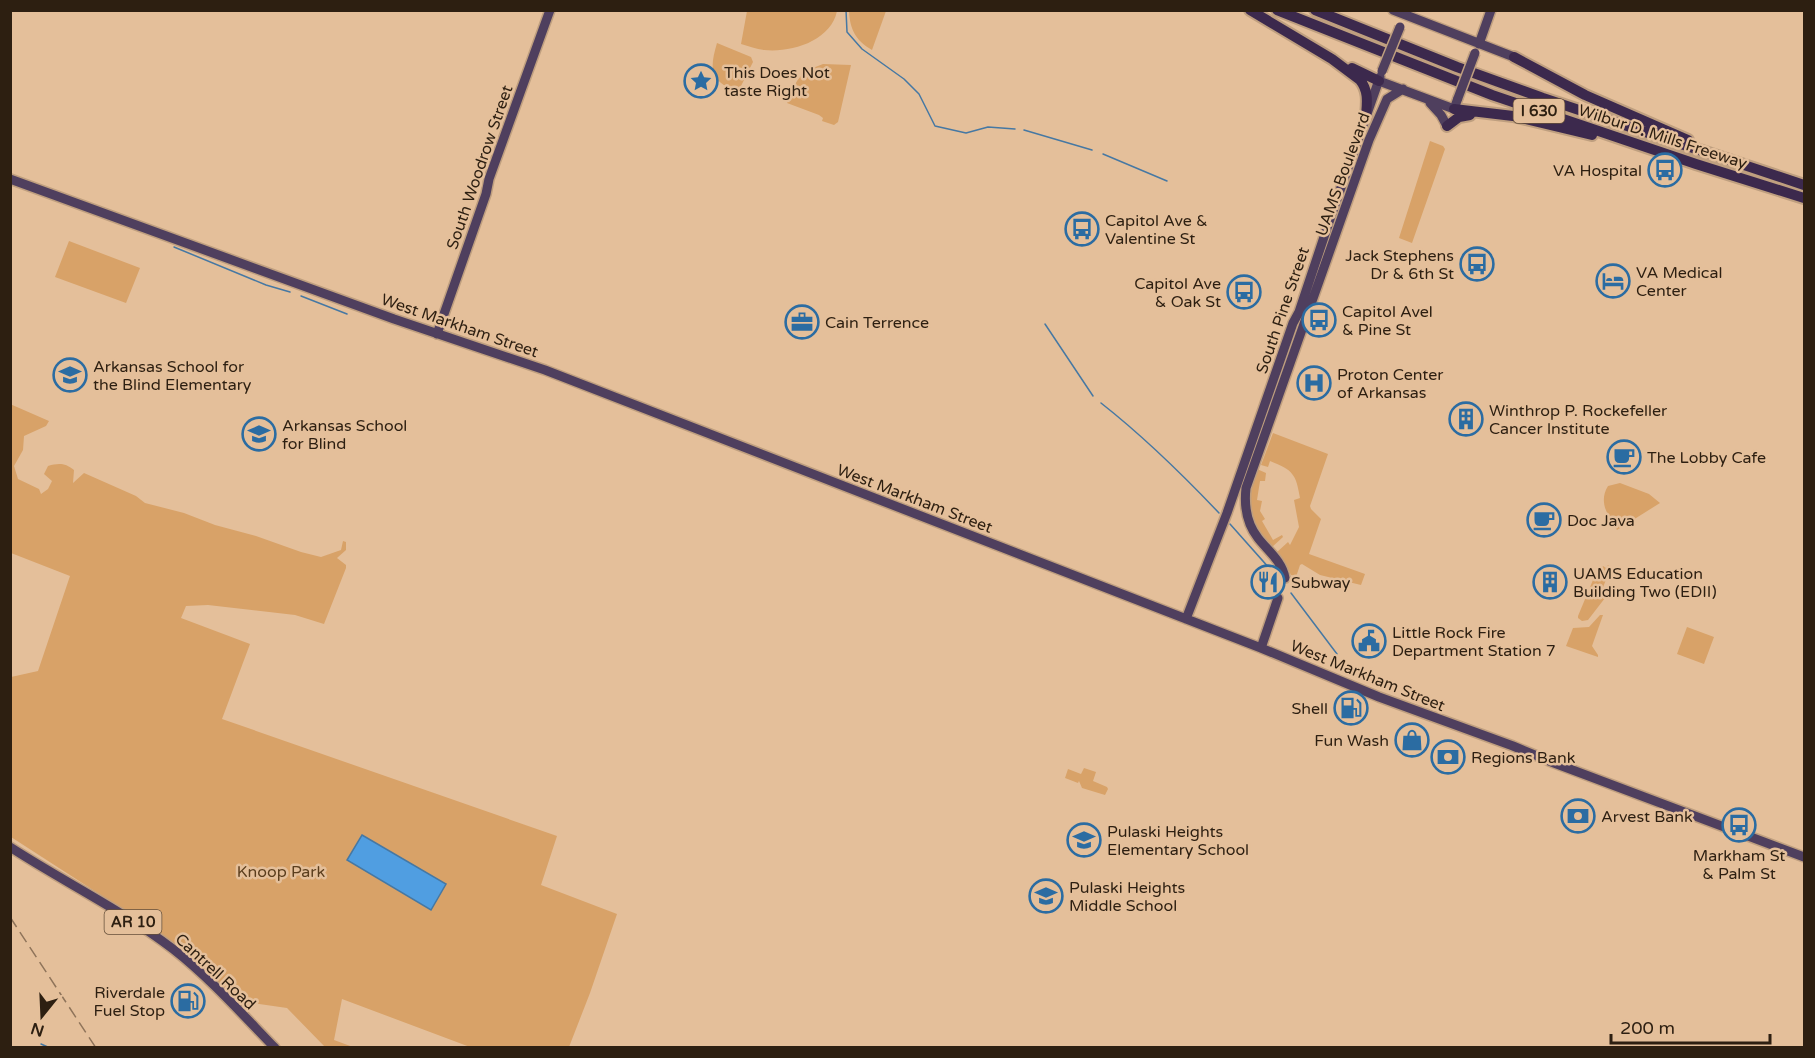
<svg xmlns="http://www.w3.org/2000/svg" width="1815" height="1058" viewBox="0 0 1815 1058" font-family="'Varela Round',sans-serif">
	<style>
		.green { fill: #d8a268 }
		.water { fill: #509ee1; stroke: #4678a3; stroke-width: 1.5 }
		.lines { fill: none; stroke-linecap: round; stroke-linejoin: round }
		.stream { stroke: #4678a3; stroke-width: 1.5 }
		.major-casing { stroke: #bf9f7f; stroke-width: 12 }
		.highway-casing { stroke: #bf9f7f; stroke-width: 14 }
		.major { stroke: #4f3f5e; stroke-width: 9 }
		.highway { stroke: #3c294d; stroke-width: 10 }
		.rail { stroke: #8f745a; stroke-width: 1.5; stroke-dasharray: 12 6; stroke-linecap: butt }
		.major-bridge-casing { stroke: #bf9f7f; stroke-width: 12; stroke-linecap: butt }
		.major-bridge { stroke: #4f3f5e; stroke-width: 9 }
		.labels { text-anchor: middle; stroke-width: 5; stroke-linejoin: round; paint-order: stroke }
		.shield { fill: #e4bf9a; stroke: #644f3a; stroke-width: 1.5 }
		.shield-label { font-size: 15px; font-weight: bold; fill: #2d1f11 }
		.poi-label { font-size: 16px; fill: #2d1f11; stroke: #e4bf9a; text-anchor: start }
		.street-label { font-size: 16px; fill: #2d1f11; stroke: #e4bf9a }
		.park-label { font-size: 16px; fill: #5b3e1d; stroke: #e4bf9a }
	</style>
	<rect width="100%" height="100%" fill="#e4bf9a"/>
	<path class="green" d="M747 11V10L837 11C831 41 791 53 764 50 756 49 749 46 741 44Z
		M849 11H886L872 50C855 40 850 29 849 11Z
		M717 43 751 57 753 62 738 92C710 81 709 70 717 43Z
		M823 64 851 65 838 122 834 125 822 121 823 118 819 115 787 103C797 79 798 73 823 64Z
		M1430 141 1443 146 1445 149 1412 243 1399 238Z
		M69 241 140 268 126 303 55 277Z
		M10 404 49 421 46 426 24 436 23 450 14 466 18 479 39 489 41 494 48 489 52 481 44 474 48 466C59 463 65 463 74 470L73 483 84 473 136 496 145 503 184 513 215 525 256 536 301 552 321 557 341 550 343 541 346 542V550L337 558 346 565V568L324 624 295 615 208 605 186 606 181 618 250 644 222 719 557 836 541 885 617 914 590 993 569 1047H470L342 999 334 1040 353 1047H325L287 1008 245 1002 237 999 155 930 11 837V677L38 671 70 576 11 553Z
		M1273 433 1328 454 1310 506 1311 509 1321 519 1309 554 1365 574 1361 585 1320 575 1302 564 1300 565 1296 577 1291 575 1286 565 1276 553 1288 542 1290 545 1299 527 1294 500 1300 498C1296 474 1293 470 1270 461L1268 467 1261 465Z
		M1257 469 1266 473 1265 481H1260L1257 500 1262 501 1260 511 1265 519 1262 521 1273 540 1282 535 1283 537 1271 548C1247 520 1245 504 1257 469Z
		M1620 483 1649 494 1660 503 1617 530C1608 516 1598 502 1608 486Z
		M1608 565 1611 567 1600 595 1605 598 1588 620 1582 621 1578 618V616L1593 580 1603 566 1606 568Z
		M1600 615H1603L1592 646 1598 655V657L1566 646 1573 628 1589 627Z
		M1687 627 1714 637 1704 664 1677 654Z
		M1084 768 1096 772 1093 781 1107 787 1108 789 1105 795 1082 788 1079 781 1078 783 1065 778 1068 769 1081 774Z"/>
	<path class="water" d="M362 835 446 884 431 910 347 860Z"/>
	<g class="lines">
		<path class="stream" d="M846 10 847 32 862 49 904 79 919 94 935 126 966 133 988 127 1015 129
			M1024 130 1092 150
			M1103 154 1167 181
			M174 247 266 285 290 292
			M301 296 347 314
			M1045 324 1093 396
			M1101 403C1143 436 1182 474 1219 513
			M1230 524 1278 578
			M1291 593 1337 654
			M10 1032H11
			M41 1044 50 1048"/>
		<defs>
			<path id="major" d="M1393 10 1514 57
				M1479 44 1491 10
				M1379 81 1454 109 1458 98
				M1430 103 1441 115 1447 126
				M10 179 394 319 545 370 1261 648 1379 697 1513 746 1554 763 1804 857
				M437 334 486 194 489 179 550 10
				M1285 578C1282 561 1268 551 1258 538 1247 524 1244 506 1246 488L1369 140 1387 99 1403 89
				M1186 619 1227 513 1293 323 1299 312 1331 216 1380 77
				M1261 648 1278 598
				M10 847C64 882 122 910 173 949 210 978 242 1014 275 1048"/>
			<path id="highway" d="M1250 10 1332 59 1360 80C1369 91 1367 103 1366 116
				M1277 10 1492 95 1696 164 1804 198
				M1315 10 1457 67 1543 98 1804 185
				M1514 57 1585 95 1688 140
				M1352 68 1379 81
				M1454 109 1513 116 1592 135
				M1447 126 1459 117 1470 115"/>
		</defs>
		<use href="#major" class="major-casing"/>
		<use href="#highway" class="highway-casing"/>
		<use href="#major" class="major"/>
		<use href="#highway" class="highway"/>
		<path class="rail" d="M10 917 96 1048"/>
		<defs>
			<path id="major-bridge" d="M1382 71 1400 27
				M1458 98 1475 53"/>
		</defs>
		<use href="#major-bridge" class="major-bridge-casing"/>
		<use href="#major-bridge" class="major-bridge"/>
	</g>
	<defs>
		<symbol id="sight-ring" viewBox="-11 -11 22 22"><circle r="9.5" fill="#e4bf9a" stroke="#2b6ca2" stroke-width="1.5"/><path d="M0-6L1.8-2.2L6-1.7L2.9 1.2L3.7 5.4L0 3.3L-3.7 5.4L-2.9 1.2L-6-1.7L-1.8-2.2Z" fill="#2b6ca2"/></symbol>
		<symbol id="bus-ring" viewBox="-11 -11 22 22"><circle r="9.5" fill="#e4bf9a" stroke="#2b6ca2" stroke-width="1.5"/><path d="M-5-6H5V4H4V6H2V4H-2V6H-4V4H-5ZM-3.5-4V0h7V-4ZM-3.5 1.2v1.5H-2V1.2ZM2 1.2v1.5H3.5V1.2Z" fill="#2b6ca2"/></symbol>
		<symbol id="hotel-ring" viewBox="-11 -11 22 22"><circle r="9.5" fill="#e4bf9a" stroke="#2b6ca2" stroke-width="1.5"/><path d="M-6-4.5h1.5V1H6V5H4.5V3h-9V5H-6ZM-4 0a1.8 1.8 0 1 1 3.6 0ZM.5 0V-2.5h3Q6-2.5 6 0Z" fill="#2b6ca2"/></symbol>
		<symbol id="office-ring" viewBox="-11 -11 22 22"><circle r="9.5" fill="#e4bf9a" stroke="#2b6ca2" stroke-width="1.5"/><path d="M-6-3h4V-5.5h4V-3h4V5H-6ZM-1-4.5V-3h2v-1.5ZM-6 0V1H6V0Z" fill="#2b6ca2"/></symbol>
		<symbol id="school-ring" viewBox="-11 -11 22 22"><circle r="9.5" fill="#e4bf9a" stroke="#2b6ca2" stroke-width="1.5"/><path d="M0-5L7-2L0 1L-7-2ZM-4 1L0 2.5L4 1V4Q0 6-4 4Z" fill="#2b6ca2"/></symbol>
		<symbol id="hospital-ring" viewBox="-11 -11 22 22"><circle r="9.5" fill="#e4bf9a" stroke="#2b6ca2" stroke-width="1.5"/><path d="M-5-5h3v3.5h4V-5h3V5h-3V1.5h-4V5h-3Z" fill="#2b6ca2"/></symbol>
		<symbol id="building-ring" viewBox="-11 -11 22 22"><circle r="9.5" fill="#e4bf9a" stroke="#2b6ca2" stroke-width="1.5"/><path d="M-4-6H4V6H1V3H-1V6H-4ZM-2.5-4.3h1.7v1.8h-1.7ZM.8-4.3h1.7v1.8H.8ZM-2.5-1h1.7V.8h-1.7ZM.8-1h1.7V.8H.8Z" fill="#2b6ca2"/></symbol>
		<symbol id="cafe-ring" viewBox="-11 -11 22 22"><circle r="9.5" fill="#e4bf9a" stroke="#2b6ca2" stroke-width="1.5"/><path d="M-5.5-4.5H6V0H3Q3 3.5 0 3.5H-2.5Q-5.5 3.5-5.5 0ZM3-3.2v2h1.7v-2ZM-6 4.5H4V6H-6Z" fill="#2b6ca2"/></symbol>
		<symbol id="restaurant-ring" viewBox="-11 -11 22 22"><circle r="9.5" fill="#e4bf9a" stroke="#2b6ca2" stroke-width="1.5"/><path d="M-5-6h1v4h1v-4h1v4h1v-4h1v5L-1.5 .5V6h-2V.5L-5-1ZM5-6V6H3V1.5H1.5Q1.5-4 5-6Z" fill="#2b6ca2"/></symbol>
		<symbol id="civic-ring" viewBox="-11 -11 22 22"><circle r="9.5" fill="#e4bf9a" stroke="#2b6ca2" stroke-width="1.5"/><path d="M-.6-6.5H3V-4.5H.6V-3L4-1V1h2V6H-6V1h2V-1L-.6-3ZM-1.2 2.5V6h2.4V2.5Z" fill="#2b6ca2"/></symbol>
		<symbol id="fuel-ring" viewBox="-11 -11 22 22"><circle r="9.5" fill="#e4bf9a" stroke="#2b6ca2" stroke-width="1.5"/><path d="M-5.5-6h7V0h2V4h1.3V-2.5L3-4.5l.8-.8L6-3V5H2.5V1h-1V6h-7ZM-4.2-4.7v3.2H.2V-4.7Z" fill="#2b6ca2"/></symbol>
		<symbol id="shop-ring" viewBox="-11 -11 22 22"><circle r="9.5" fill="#e4bf9a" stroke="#2b6ca2" stroke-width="1.5"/><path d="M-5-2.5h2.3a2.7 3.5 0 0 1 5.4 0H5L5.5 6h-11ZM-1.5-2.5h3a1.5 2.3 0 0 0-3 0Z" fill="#2b6ca2"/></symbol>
		<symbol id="bank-ring" viewBox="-11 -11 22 22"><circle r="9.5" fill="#e4bf9a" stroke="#2b6ca2" stroke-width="1.5"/><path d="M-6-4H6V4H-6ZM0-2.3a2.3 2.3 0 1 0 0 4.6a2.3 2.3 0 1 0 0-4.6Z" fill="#2b6ca2"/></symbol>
	</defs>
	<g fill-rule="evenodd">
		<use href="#sight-ring" x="682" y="62" width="38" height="38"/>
		<use href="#bus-ring" x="1646" y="151" width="38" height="38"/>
		<use href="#bus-ring" x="1063" y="210" width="38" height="38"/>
		<use href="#bus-ring" x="1458" y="245" width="38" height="38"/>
		<use href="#hotel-ring" x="1594" y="262" width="38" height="38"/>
		<use href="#bus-ring" x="1225" y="273" width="38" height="38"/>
		<use href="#bus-ring" x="1300" y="301" width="38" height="38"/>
		<use href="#office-ring" x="783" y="303" width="38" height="38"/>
		<use href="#school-ring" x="51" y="356" width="38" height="38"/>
		<use href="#hospital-ring" x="1295" y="364" width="38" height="38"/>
		<use href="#building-ring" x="1447" y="400" width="38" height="38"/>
		<use href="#school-ring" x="240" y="415" width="38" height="38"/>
		<use href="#cafe-ring" x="1605" y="438" width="38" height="38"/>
		<use href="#cafe-ring" x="1525" y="501" width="38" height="38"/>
		<use href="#restaurant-ring" x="1249" y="563" width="38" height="38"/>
		<use href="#building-ring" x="1531" y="563" width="38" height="38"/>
		<use href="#civic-ring" x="1350" y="622" width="38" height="38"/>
		<use href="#fuel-ring" x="1332" y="689" width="38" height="38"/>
		<use href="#shop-ring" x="1393" y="721" width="38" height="38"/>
		<use href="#bank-ring" x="1429" y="738" width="38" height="38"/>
		<use href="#bank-ring" x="1559" y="797" width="38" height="38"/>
		<use href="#bus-ring" x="1720" y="806" width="38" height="38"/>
		<use href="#school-ring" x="1065" y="821" width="38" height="38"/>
		<use href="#school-ring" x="1027" y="877" width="38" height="38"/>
		<use href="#fuel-ring" x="169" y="982" width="38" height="38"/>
	</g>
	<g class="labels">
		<g class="shield">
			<rect x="1513.5" y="99" width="51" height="24" rx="4.5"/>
			<rect x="104.5" y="910" width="57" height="24" rx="4.5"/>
		</g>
		<g class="shield-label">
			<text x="1539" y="116">I 630</text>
			<text x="133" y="927">AR 10</text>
		</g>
		<g class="poi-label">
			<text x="724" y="78">This Does Not<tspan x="724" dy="18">taste Right</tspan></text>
			<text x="1642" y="176" text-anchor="end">VA Hospital</text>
			<text x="1105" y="226">Capitol Ave &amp;<tspan x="1105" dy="18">Valentine St</tspan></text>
			<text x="1454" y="261" text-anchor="end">Jack Stephens<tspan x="1454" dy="18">Dr &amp; 6th St</tspan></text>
			<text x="1636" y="278">VA Medical<tspan x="1636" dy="18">Center</tspan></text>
			<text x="1221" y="289" text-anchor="end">Capitol Ave<tspan x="1221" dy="18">&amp; Oak St</tspan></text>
			<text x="1342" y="317">Capitol Avel<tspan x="1342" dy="18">&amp; Pine St</tspan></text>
			<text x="825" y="328">Cain Terrence</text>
			<text x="93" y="372">Arkansas School for<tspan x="93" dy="18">the Blind Elementary</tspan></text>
			<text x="1337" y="380">Proton Center<tspan x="1337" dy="18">of Arkansas</tspan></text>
			<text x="1489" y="416">Winthrop P. Rockefeller<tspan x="1489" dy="18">Cancer Institute</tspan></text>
			<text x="282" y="431">Arkansas School<tspan x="282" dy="18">for Blind</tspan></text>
			<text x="1647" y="463">The Lobby Cafe</text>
			<text x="1567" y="526">Doc Java</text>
			<text x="1573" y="579">UAMS Education<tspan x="1573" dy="18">Building Two (EDII)</tspan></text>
			<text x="1291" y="588">Subway</text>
			<text x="1392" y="638">Little Rock Fire<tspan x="1392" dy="18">Department Station 7</tspan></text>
			<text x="1328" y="714" text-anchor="end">Shell</text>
			<text x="1389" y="746" text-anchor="end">Fun Wash</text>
			<text x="1471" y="763">Regions Bank</text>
			<text x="1601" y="822">Arvest Bank</text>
			<text x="1107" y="837">Pulaski Heights<tspan x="1107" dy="18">Elementary School</tspan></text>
			<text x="1739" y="861" text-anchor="middle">Markham St<tspan x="1739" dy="18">&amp; Palm St</tspan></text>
			<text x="1069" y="893">Pulaski Heights<tspan x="1069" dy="18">Middle School</tspan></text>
			<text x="165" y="998" text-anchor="end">Riverdale<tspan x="165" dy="18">Fuel Stop</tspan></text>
		</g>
		<g class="street-label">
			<text transform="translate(1663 136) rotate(18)" y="6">Wilbur D. Mills Freeway</text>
			<text transform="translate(479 167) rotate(-71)" y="6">South Woodrow Street</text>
			<text transform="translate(1342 174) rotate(-70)" y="6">UAMS Boulevard</text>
			<text transform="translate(1282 310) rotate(-71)" y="6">South Pine Street</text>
			<text transform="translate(460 325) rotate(19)" y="6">West Markham Street</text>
			<text transform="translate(915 498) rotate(21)" y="6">West Markham Street</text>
			<text transform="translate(1368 675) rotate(22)" y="6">West Markham Street</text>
			<text transform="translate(216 971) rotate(43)" y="6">Cantrell Road</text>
		</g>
		<g class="park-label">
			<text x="281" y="877">Knoop Park</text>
		</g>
	</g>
	<rect width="1815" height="1058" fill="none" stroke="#2d1f11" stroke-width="24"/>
	<g transform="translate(42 1016) rotate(198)" stroke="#e4bf9a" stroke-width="4.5" paint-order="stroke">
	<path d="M0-4.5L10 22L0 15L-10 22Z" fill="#2d1f11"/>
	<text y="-9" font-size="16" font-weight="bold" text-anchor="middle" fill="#2d1f11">N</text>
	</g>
	<path d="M1611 1034v9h159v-9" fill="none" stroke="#2d1f11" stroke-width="3"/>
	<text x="1620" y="1034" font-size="18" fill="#2d1f11" stroke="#e4bf9a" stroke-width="4.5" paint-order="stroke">200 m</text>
</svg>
